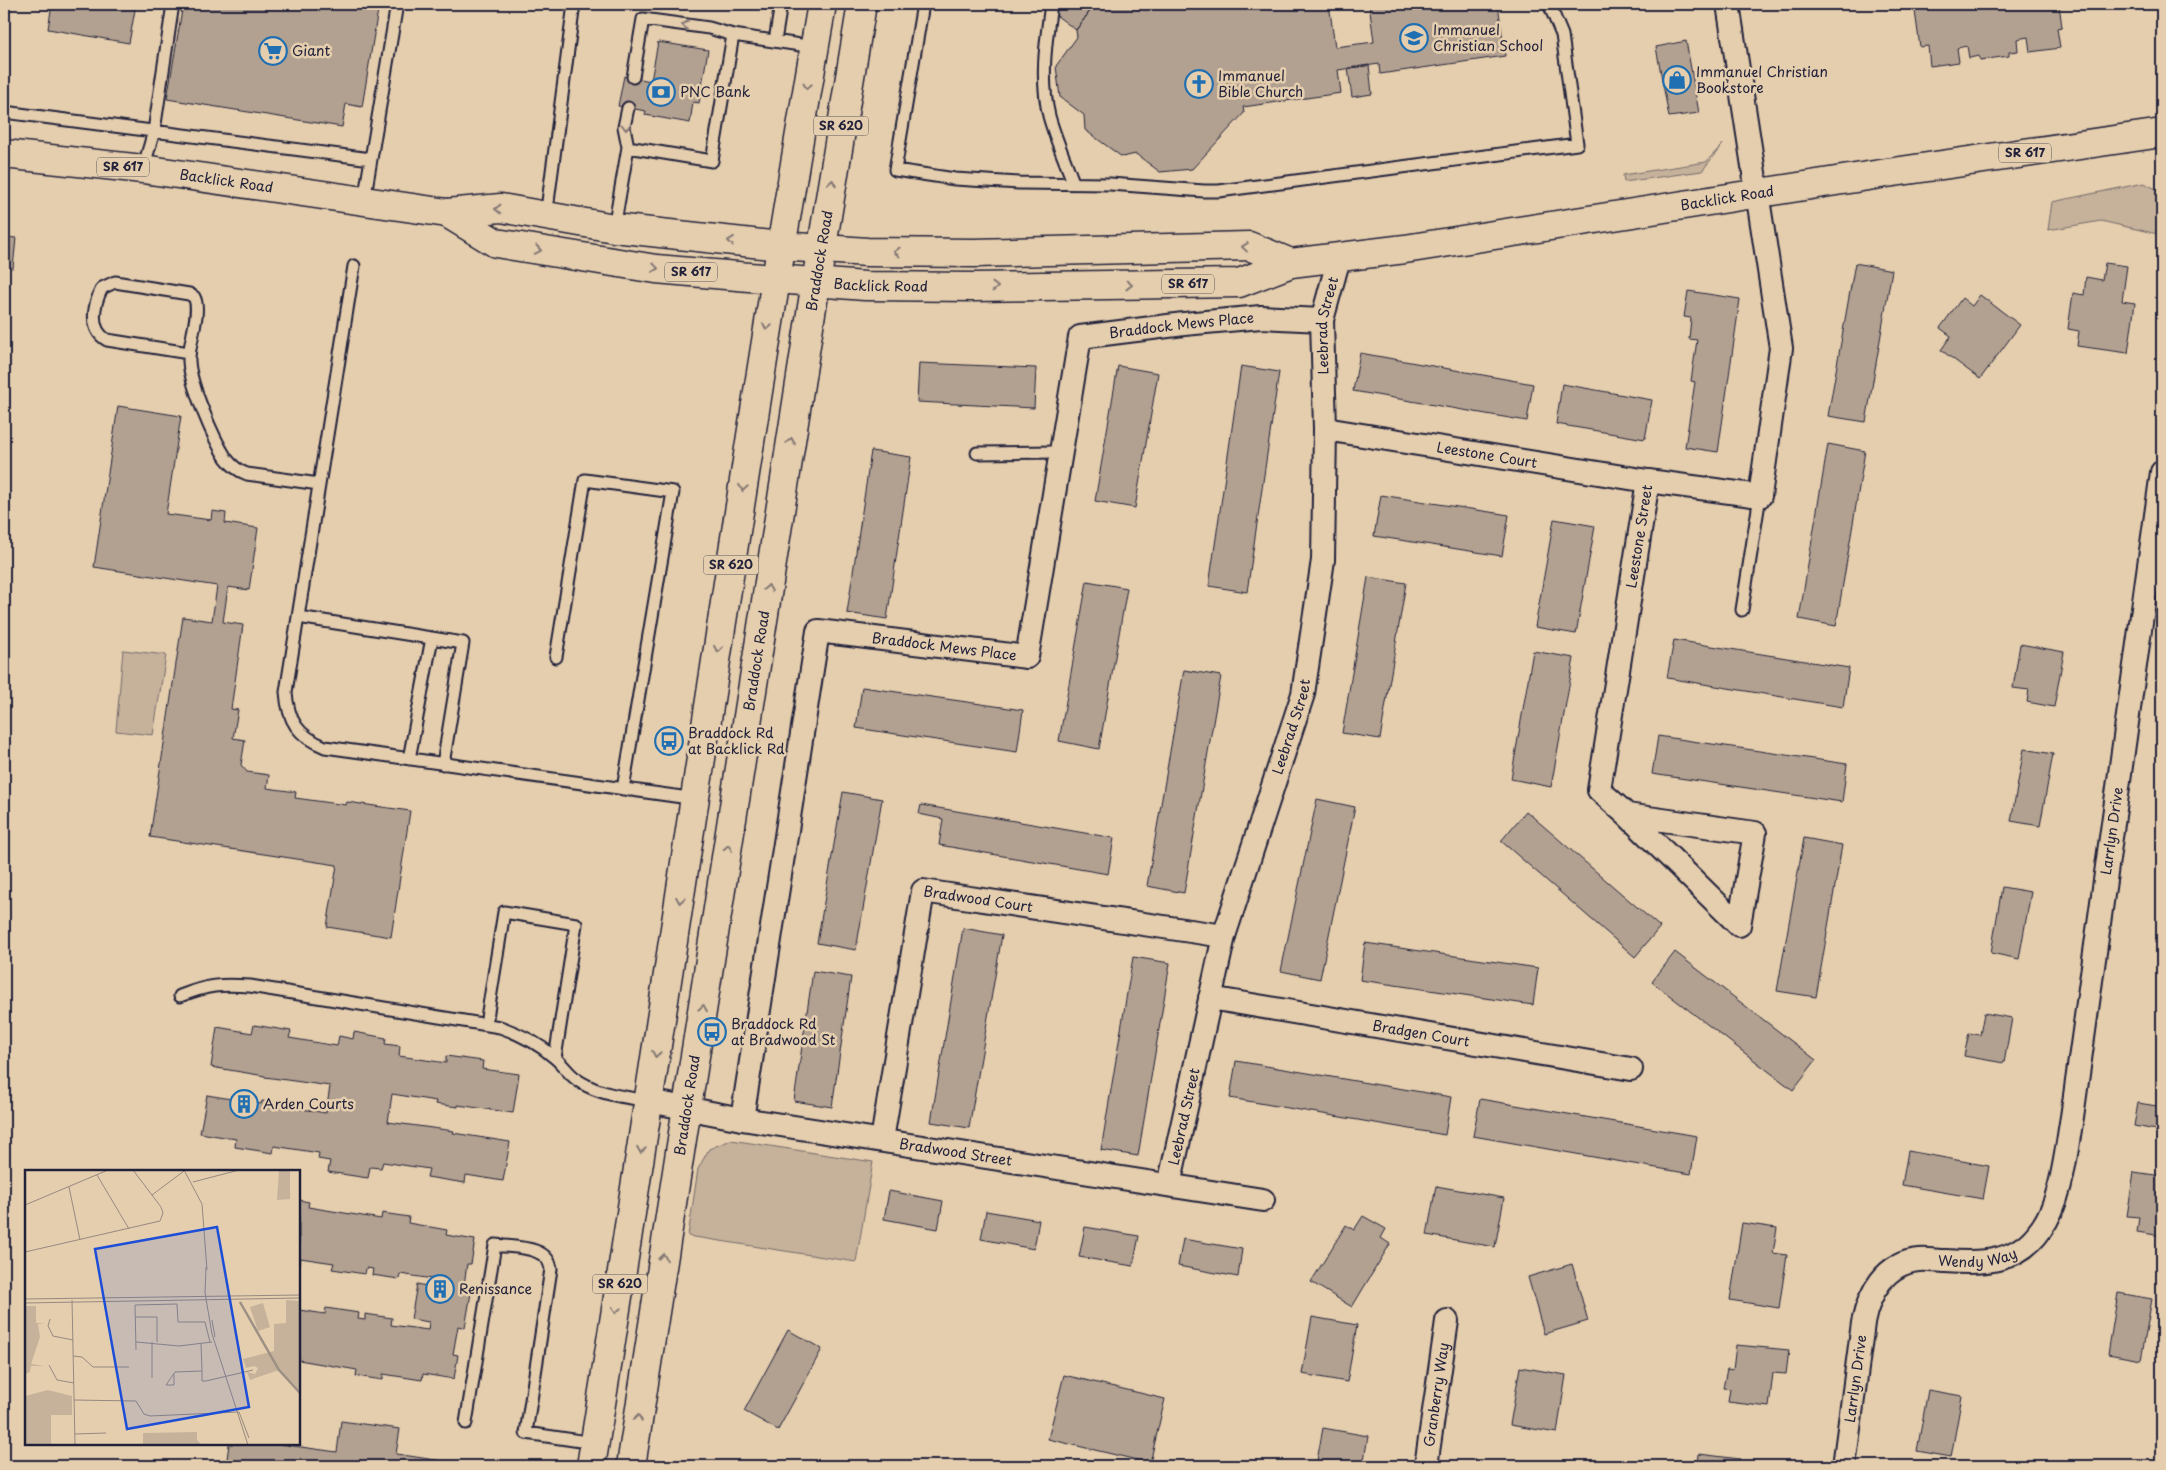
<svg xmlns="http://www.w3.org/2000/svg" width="2166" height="1470" viewBox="0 0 2166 1470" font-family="'Playpen Sans',sans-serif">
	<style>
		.green { fill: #c6b29b; stroke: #746a6b }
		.building { fill: #b2a190; stroke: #22223b }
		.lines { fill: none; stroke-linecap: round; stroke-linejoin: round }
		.lane-casing { stroke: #22223b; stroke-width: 15 }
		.street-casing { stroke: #22223b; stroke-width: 26 }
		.primary-casing { stroke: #22223b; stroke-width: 31 }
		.lane { stroke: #e5ceae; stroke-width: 11 }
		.street { stroke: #e5ceae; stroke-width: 22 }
		.primary { stroke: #e5ceae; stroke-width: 28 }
		.oneway { stroke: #847874 }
		.labels { text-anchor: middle; stroke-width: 5; stroke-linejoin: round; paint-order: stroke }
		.shield { fill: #e5ceae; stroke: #5c565e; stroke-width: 1 }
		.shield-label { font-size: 12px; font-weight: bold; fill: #22223b }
		.poi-label { font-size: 14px; fill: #22223b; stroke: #e5ceae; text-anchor: start }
		.street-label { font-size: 14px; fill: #22223b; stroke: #e5ceae }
		.inset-river { fill: none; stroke: #9c8f84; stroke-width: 2.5 }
		.inset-road { fill: none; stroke: #978980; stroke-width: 1 }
		.view { fill: #1d4ed8; fill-opacity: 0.15; stroke: #1d4ed8; stroke-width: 2.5 }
		.inset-edge { fill: none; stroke: #22223b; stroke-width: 2.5 }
	</style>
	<rect width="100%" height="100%" fill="#e5ceae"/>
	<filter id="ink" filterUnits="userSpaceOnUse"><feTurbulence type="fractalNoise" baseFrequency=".02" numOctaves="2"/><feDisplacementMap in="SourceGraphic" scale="10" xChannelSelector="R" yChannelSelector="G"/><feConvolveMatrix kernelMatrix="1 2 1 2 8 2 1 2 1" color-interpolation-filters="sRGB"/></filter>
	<g filter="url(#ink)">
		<path class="green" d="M1723 144 1702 171 1624 182 1623 175 1706 162Z
			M2144 183 2162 192V235L2101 221 2048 230 2052 202Z
			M123 650 166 655 153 735 116 731Z
			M731 1140 873 1162 856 1262 688 1236 698 1169 709 1149Z"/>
		<path class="building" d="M52 4H136L129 43 48 29Z
			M183 4H379L362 107 346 104 342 127 167 99Z
			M1060 4H1079L1090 11 1076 30 1053 13Z
			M1102 4H1329L1335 47 1374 42 1369 4H1498L1505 56 1380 74 1379 64 1338 70 1341 93 1243 107 1244 113 1192 169 1160 172 1136 154 1122 157 1085 130 1084 115 1060 97 1056 66 1077 37 1076 30 1090 11 1098 9Z
			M1914 4H2059L2062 27 2057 28 2060 48 2030 52 2028 37 2017 39 2018 51 2009 52V56L1980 60 1979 56 1969 58 1967 46 1957 48 1959 62 1930 66 1928 46 1920 47Z
			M1686 41 1699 113 1669 117 1656 47Z
			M658 42 708 50 699 103 693 102 690 123 645 115 646 111 618 106 624 76 651 81Z
			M1369 65 1372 94 1352 97 1348 68Z
			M4 237 16 238 13 268 4 267Z
			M1855 263 1892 270 1866 422 1828 416Z
			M2105 263 2127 266 2122 301 2135 303 2128 353 2077 346 2079 331 2068 329 2073 293 2084 295 2086 277 2102 280Z
			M1688 291 1740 299 1718 452 1685 447 1695 382 1691 381 1697 340 1689 339 1691 318 1684 317Z
			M1980 295 2020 325 1980 379 1941 350 1951 336 1940 328 1962 298 1972 306Z
			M1360 353 1533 384 1527 421 1353 391Z
			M919 363 1036 368 1034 408 917 402Z
			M1118 366 1158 373 1135 508 1095 501Z
			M1241 366 1279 372 1247 592 1209 586Z
			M1562 384 1652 400 1645 439 1556 424Z
			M118 406 181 416 166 514 211 520 212 511 226 513 225 523 258 528 249 590 228 587 223 622 243 625 231 709 238 710 233 738 245 740 241 765 247 772 269 775 267 788 296 792 295 798 346 805 347 802 410 811 391 937 327 927 337 865 150 837 183 617 212 621 217 586 94 567Z
			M1828 444 1865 451 1836 626 1799 619Z
			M871 451 911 457 887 619 847 613Z
			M1381 495 1509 515 1502 556 1374 536Z
			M1554 519 1595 526 1576 634 1535 627Z
			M1368 577 1406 583 1380 739 1342 733Z
			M1087 581 1127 588 1099 749 1059 741Z
			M1674 640 1849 668 1843 707 1667 678Z
			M2020 644 2064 652 2054 707 2027 702 2029 690 2013 688Z
			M1533 651 1574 658 1551 787 1511 779Z
			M1184 670 1221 676 1184 893 1147 886Z
			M862 687 1023 710 1017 752 856 728Z
			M1658 736 1847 764 1842 802 1652 774Z
			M2024 749 2053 754 2040 826 2011 821Z
			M843 792 882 799 856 950 817 943Z
			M1317 799 1355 807 1320 979 1281 971Z
			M921 805 1114 838 1108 874 939 845 943 819 919 814Z
			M1526 811 1660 927 1635 957 1501 841Z
			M1804 838 1842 845 1816 997 1777 991Z
			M2002 887 2031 892 2019 959 1991 953Z
			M963 928 1002 935 969 1128 931 1122Z
			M1365 943 1538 968 1533 1005 1360 980Z
			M1675 952 1816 1060 1793 1090 1652 982Z
			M1133 957 1170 963 1138 1156 1101 1150Z
			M813 971 851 977 832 1107 794 1101Z
			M1984 1013 2012 1018 2004 1063 1964 1056 1969 1033 1980 1035Z
			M254 1025 291 1031 289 1038 337 1046 339 1036 353 1039 354 1032 386 1038 385 1044 400 1046 399 1056 446 1063V1056L483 1061 482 1069 519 1074 513 1113 458 1105V1107L435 1104 436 1101 392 1094 388 1122 454 1131 453 1133 510 1142 503 1181 466 1175 465 1183 427 1177 429 1169 383 1162 381 1168 370 1167 368 1178 328 1172 330 1161 318 1159 319 1153 274 1146 273 1153 235 1147 236 1139 200 1133 207 1095 261 1104 262 1101 283 1104V1106L326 1113 330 1086 265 1077V1076L211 1067 217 1027 252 1033Z
			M1236 1061 1451 1097 1445 1135 1230 1098Z
			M2162 1075V1131L2134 1126 2138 1103 2157 1106Z
			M1480 1099 1697 1136 1691 1174 1473 1136Z
			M1908 1151 1989 1166 1983 1199 1902 1185Z
			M2134 1172 2162 1176 2161 1214H2162V1236L2137 1232 2139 1217 2127 1216Z
			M1436 1186 1504 1198 1495 1247 1427 1235Z
			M889 1191 943 1201 938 1229 884 1219Z
			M299 1200 309 1202 308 1207 381 1219 382 1213 409 1217 408 1223 447 1230 446 1235 475 1240 471 1264H467L463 1292 471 1293 465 1328 458 1326 453 1354 458 1355 454 1379 423 1374 422 1380 383 1374V1380L356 1376 357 1370 299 1360V1310L325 1314 326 1308 339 1310 359 1313 358 1319 365 1320V1314L392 1318 391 1325 428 1330 429 1322 411 1319 417 1284 431 1287 433 1279 400 1274 399 1279 372 1275 373 1269 366 1268 365 1274 332 1269 334 1263 300 1258 299 1264Z
			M986 1211 1039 1220 1034 1249 981 1239Z
			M1363 1216 1386 1229 1381 1238 1390 1244 1352 1307 1311 1282 1346 1225 1354 1230Z
			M1742 1223 1777 1228 1773 1253 1787 1255 1779 1308 1730 1300Z
			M1085 1227 1139 1236 1133 1266 1079 1257Z
			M1183 1239 1242 1249 1238 1277 1178 1266Z
			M1572 1264 1588 1321 1544 1334 1528 1277Z
			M2118 1293 2152 1299 2141 1360 2108 1354Z
			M1312 1317 1357 1325 1347 1382 1302 1374Z
			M788 1330 822 1349 778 1430 744 1411Z
			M1736 1345 1789 1350 1786 1374 1773 1373 1769 1407 1728 1402 1730 1389 1723 1388 1727 1369 1733 1370Z
			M1520 1367 1566 1375 1557 1433 1510 1425Z
			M1064 1375 1165 1399 1150 1463 1048 1439Z
			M1928 1390 1962 1396 1951 1457 1917 1451Z
			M341 1421 400 1429 396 1454 475 1466H226L229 1444H279L337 1452Z
			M1323 1428 1368 1436 1363 1466H1316Z
			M1699 1454 1740 1459 1739 1466H1698Z"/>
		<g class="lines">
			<defs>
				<path id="lane" d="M923 4 895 170 955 179 1019 183 1110 184 1204 191H1219L1577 144 1562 35 1549 4
					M1051 4C1046 41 1040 79 1049 116 1055 138 1065 160 1073 182
					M775 41 781 4
					M633 77 643 19 709 28 733 35
					M628 108 624 127 628 147
					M4 112 371 159
					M143 169 154 131 173 4
					M364 201 397 4
					M546 217 574 4
					M614 228 628 147 712 161 733 35 814 47
					M354 266 286 692C288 721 298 736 325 747L696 799
					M189 353 107 340C88 329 94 304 102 288L115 282 189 294 194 297C202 311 188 344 189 361 190 384 213 438 226 458 232 466 238 471 247 474L319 484
					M977 453 1061 452
					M1742 610 1760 496
					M298 617 463 643 443 764
					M556 657 585 480 673 492 623 789
					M409 759 432 638
					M180 996C208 985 220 984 250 986L500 1027C520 1034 538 1043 554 1057 564 1065 570 1077 582 1083 602 1095 626 1097 649 1101
					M486 1024 504 912 576 924 555 1058
					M466 1423 495 1245C514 1248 548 1245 551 1269L526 1433 594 1443"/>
				<g id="street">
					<path id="s1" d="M1325 429 1648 481"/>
					<path id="s2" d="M1627 815 1755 833 1739 925 1627 815 1599 790 1648 481 1760 496 1781 348 1728 4"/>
					<path id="s3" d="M1210 998 1631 1069"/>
					<path id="s4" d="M649 1101 742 1119 1263 1200"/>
					<path id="s5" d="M742 1119 818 631 1027 657 1080 337 1184 324 1261 317 1322 320"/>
					<path id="s6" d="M882 1140 923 891 1224 936"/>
					<path id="s7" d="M1169 1185 1224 936 1303 694 1323 560 1325 429 1322 320 1339 258"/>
					<path id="s8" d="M1426 1466 1447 1321"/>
					<path id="s9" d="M1844 1466 1863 1323C1869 1293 1885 1263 1919 1260 1927 1259 1937 1261 1946 1261 1982 1264 2018 1263 2041 1229 2062 1201 2066 1151 2072 1117L2162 472"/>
				</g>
				<g id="primary">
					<path id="s10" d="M4 154 143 169 447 213 501 208 614 228 780 246 867 252 974 253 1249 246 1291 263"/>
					<path id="s11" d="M447 213 496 243 656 269 749 277 865 286 974 287 1239 283 1291 263 1405 249 1887 173 2162 133"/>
					<path d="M591 1466C670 979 738 490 822 4"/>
					<path id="s12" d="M631 1466 811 313 862 4"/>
				</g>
			</defs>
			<use href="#lane" class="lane-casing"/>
			<use href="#street" class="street-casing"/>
			<use href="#primary" class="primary-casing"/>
			<use href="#lane" class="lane"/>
			<use href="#street" class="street"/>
			<use href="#primary" class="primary"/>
		</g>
		<defs><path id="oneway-chevron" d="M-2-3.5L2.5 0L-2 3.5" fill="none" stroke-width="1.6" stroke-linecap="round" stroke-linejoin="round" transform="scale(1.25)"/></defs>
		<g class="oneway">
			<use href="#oneway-chevron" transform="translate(685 25) rotate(-172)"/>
			<use href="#oneway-chevron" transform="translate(807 86) rotate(100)"/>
			<use href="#oneway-chevron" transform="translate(626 127) rotate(90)"/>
			<use href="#oneway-chevron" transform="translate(832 183) rotate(-80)"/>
			<use href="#oneway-chevron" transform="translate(498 209) rotate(-180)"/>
			<use href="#oneway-chevron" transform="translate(731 241) rotate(-174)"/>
			<use href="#oneway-chevron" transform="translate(1245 247) rotate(-174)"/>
			<use href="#oneway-chevron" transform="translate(538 250) rotate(10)"/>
			<use href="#oneway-chevron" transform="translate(897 252) rotate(-179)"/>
			<use href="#oneway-chevron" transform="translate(655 268) rotate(7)"/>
			<use href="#oneway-chevron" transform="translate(1129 285) rotate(1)"/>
			<use href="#oneway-chevron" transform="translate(995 287) rotate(-1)"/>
			<use href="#oneway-chevron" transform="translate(767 327) rotate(99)"/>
			<use href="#oneway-chevron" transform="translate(791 441) rotate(-81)"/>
			<use href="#oneway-chevron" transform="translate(743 488) rotate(99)"/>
			<use href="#oneway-chevron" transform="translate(768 588) rotate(-81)"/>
			<use href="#oneway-chevron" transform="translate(718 649) rotate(98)"/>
			<use href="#oneway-chevron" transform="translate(728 848) rotate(-81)"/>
			<use href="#oneway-chevron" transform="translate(680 900) rotate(99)"/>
			<use href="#oneway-chevron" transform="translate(703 1008) rotate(-81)"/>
			<use href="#oneway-chevron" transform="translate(656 1054) rotate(99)"/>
			<use href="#oneway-chevron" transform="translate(641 1150) rotate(99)"/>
			<use href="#oneway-chevron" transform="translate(663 1257) rotate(-81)"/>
			<use href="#oneway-chevron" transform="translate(616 1310) rotate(99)"/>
			<use href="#oneway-chevron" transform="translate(638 1418) rotate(-82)"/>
		</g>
	</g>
	<defs>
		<symbol id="school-ring" viewBox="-11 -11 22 22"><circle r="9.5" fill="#e5ceae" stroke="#1f6fb2" stroke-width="1.5"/><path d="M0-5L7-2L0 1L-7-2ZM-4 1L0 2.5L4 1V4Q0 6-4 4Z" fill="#1f6fb2"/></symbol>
		<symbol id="supermarket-ring" viewBox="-11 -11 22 22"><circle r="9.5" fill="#e5ceae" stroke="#1f6fb2" stroke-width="1.5"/><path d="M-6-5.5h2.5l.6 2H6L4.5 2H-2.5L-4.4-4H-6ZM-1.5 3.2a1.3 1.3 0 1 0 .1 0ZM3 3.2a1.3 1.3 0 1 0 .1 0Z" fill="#1f6fb2"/></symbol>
		<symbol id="shop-ring" viewBox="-11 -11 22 22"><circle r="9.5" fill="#e5ceae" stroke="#1f6fb2" stroke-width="1.5"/><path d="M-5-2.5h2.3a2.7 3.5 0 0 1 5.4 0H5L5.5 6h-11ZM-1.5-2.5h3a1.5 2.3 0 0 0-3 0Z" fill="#1f6fb2"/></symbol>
		<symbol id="church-ring" viewBox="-11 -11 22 22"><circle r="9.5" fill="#e5ceae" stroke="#1f6fb2" stroke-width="1.5"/><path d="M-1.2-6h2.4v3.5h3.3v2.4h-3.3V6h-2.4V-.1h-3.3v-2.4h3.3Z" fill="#1f6fb2"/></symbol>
		<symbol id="bank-ring" viewBox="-11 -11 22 22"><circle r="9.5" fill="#e5ceae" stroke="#1f6fb2" stroke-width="1.5"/><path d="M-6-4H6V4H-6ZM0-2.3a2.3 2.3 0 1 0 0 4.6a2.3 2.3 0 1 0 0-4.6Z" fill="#1f6fb2"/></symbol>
		<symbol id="bus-ring" viewBox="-11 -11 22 22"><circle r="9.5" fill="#e5ceae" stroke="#1f6fb2" stroke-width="1.5"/><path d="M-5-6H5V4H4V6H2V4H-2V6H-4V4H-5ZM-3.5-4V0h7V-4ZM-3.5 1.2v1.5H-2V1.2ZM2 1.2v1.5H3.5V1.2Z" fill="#1f6fb2"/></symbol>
		<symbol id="building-ring" viewBox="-11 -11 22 22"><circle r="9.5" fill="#e5ceae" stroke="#1f6fb2" stroke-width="1.5"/><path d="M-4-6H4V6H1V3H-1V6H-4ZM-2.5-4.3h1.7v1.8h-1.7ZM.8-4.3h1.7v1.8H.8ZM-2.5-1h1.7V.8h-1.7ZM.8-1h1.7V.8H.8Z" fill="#1f6fb2"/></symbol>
	</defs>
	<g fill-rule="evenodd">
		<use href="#school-ring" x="1398" y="22" width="32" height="32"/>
		<use href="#supermarket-ring" x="257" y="35" width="32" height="32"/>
		<use href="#shop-ring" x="1661" y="64" width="32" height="32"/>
		<use href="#church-ring" x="1183" y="68" width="32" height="32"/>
		<use href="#bank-ring" x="645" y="76" width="32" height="32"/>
		<use href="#bus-ring" x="653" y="725" width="32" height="32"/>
		<use href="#bus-ring" x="696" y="1016" width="32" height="32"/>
		<use href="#building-ring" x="228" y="1088" width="32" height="32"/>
		<use href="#building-ring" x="424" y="1273" width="32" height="32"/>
	</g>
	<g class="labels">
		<g class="shield">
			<rect x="813.5" y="116.5" width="55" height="19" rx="4"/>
			<rect x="1999" y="143.5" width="52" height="19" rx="4"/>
			<rect x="97" y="157.5" width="52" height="19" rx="4"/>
			<rect x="665" y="262.5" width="52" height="19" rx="4"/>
			<rect x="1162" y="274.5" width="52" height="19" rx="4"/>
			<rect x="703.5" y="555.5" width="55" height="19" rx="4"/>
			<rect x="592.5" y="1274.5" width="55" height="19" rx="4"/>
		</g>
		<g class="shield-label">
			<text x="841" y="130">SR 620</text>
			<text x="2025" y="157">SR 617</text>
			<text x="123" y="171">SR 617</text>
			<text x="691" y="276">SR 617</text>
			<text x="1188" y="288">SR 617</text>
			<text x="731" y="569">SR 620</text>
			<text x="620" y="1288">SR 620</text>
		</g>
		<g class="poi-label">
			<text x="1433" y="35">Immanuel<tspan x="1433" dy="16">Christian School</tspan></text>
			<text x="292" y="56">Giant</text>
			<text x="1696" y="77">Immanuel Christian<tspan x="1696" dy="16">Bookstore</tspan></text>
			<text x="1218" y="81">Immanuel<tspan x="1218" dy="16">Bible Church</tspan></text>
			<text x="680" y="97">PNC Bank</text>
			<text x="688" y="738">Braddock Rd<tspan x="688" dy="16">at Backlick Rd</tspan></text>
			<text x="731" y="1029">Braddock Rd<tspan x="731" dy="16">at Bradwood St</tspan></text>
			<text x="263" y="1109">Arden Courts</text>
			<text x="459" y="1294">Renissance</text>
		</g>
		<g class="street-label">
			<text dy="5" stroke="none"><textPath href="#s10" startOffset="224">Backlick Road</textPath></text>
			<text dy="5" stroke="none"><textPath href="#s11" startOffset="1300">Backlick Road</textPath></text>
			<text dy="5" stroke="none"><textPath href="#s12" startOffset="1220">Braddock Road</textPath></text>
			<text dy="5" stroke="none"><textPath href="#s11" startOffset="445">Backlick Road</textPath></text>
			<text dy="5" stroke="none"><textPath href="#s5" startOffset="1131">Braddock Mews Place</textPath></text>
			<text dy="5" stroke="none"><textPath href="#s7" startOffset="880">Leebrad Street</textPath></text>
			<text dy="5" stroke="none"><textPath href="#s1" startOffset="164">Leestone Court</textPath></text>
			<text dy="5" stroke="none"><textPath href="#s2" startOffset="674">Leestone Street</textPath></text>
			<text dy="5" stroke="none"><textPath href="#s5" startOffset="621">Braddock Mews Place</textPath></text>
			<text dy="5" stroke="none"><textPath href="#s12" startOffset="815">Braddock Road</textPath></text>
			<text dy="5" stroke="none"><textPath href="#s7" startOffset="475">Leebrad Street</textPath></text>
			<text dy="5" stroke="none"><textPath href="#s9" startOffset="774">Larrlyn Drive</textPath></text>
			<text dy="5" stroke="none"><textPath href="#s6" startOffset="308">Bradwood Court</textPath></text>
			<text dy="5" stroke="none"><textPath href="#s3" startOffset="214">Bradgen Court</textPath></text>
			<text dy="5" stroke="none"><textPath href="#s12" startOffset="365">Braddock Road</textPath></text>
			<text dy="5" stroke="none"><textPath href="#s7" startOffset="70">Leebrad Street</textPath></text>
			<text dy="5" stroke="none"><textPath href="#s4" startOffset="311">Bradwood Street</textPath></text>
			<text dy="5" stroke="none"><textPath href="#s9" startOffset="294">Wendy Way</textPath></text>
			<text dy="5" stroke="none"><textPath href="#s9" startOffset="88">Larrlyn Drive</textPath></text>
			<text dy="5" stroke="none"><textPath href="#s8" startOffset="72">Granberry Way</textPath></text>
		</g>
	</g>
	<g transform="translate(25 1170)">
		<rect width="275" height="275" fill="#e5ceae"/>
		<path d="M254 0H265V29L252 30ZM261 130 275 131V219H272L254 200 225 210 222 202 230 204 233 198 229 196 221 198 218 189 249 181V154L261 153ZM238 133 245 157 233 161 225 137ZM0 136H11V153H20L13 154 15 167 6 194 19 196H6L5 202 0 204ZM23 220 47 226V245H26V275H0V226ZM172 262V270L177 275H118V263Z" fill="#c6b29b"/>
		<path class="inset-river" d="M215 132 254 200 275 223"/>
		<path class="inset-road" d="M159 0 177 34 182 100M72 5 104 59M168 12 214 0M44 17 55 70M127 25 159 1M0 35 83 0M0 82 135 51 138 43 136 37 108 0M181 97 180 123 187 164 223 275M0 129 275 125M47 130 50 275M0 133 275 128M110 135 152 134 153 152H180L185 172M110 135 111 180M110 147H132V172M25 149 23 156 28 166 48 170M187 150 190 167M111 172 154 176 187 172M127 172V208M176 174 177 201M48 186 57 187 68 197H104M24 195 32 210 49 213M149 204V215H141L150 202 177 201V211H181L228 200M49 230 111 231 119 244 125 246 214 242M214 242 224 268M50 264 81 263"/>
		<path class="view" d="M192 57 224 237 102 259 70 79Z"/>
		<rect width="275" height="275" class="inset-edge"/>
	</g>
	<rect width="2166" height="1470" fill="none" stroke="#e5ceae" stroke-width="20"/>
	<rect x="10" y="10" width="2146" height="1450" fill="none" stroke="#22223b" stroke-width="2" filter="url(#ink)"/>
</svg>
